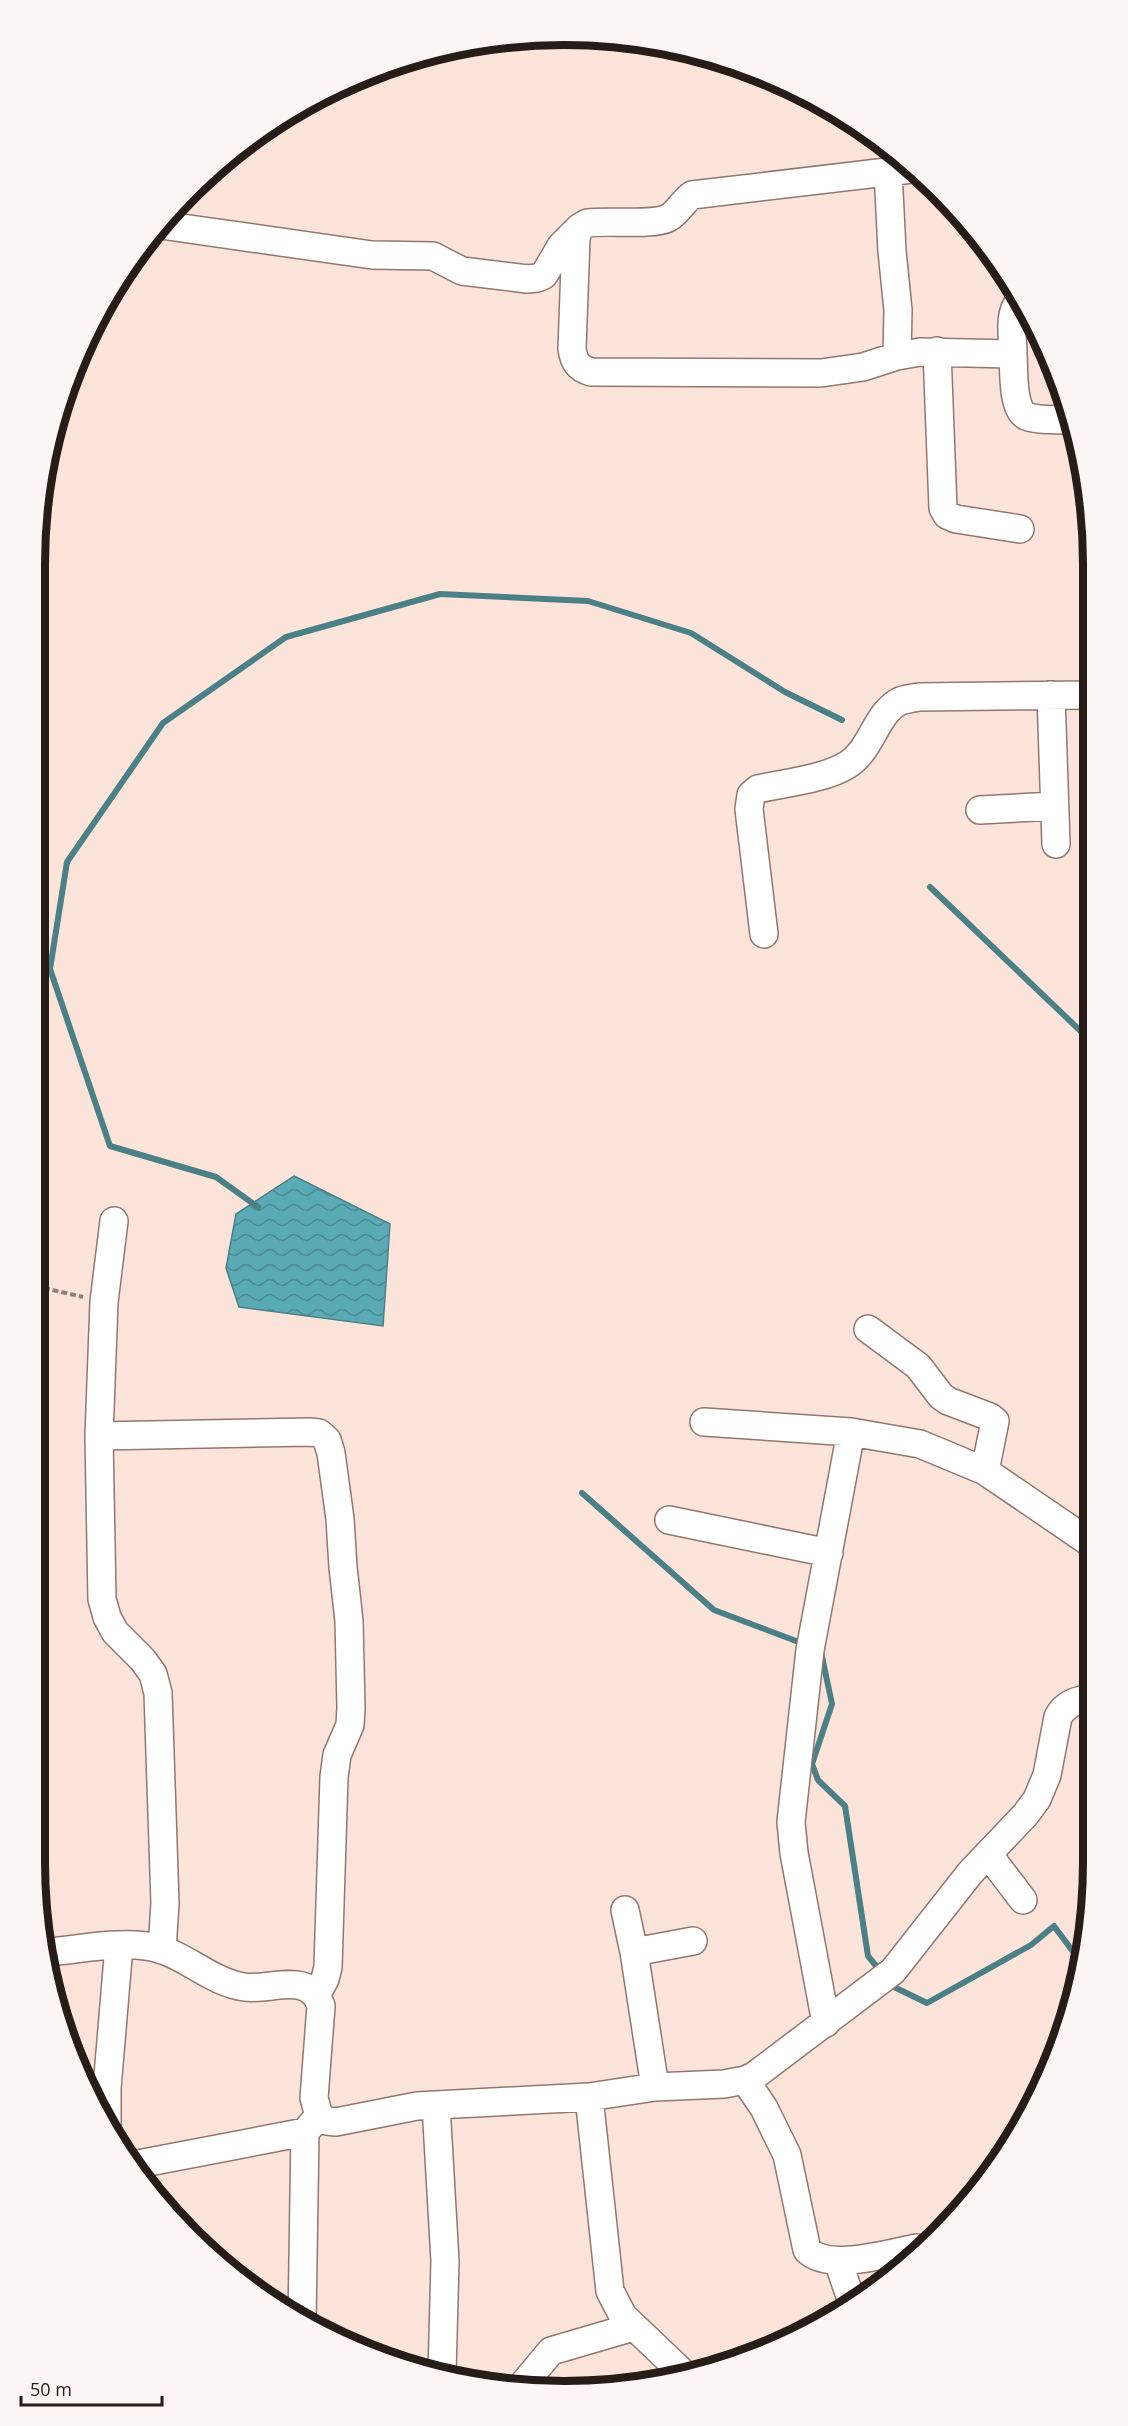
<svg xmlns="http://www.w3.org/2000/svg" width="1128" height="2426" viewBox="0 0 1128 2426" font-family="'Open Sans',sans-serif">
	<style>
		.water { fill: url(#water-waves); stroke: #4a8086; stroke-width: 1.5 }
		.lines { fill: none; stroke-linecap: round; stroke-linejoin: round }
		.stream { stroke: #4a8086; stroke-width: 6 }
		.minor-casing { stroke: #91776e; stroke-width: 30 }
		.path { stroke: #907f79; stroke-width: 4; stroke-dasharray: 6 3; stroke-linecap: butt }
		.minor { stroke: #fff; stroke-width: 27 }
		.rim { fill: none; stroke: #261c18; stroke-width: 8 }
	</style>
	<defs>
		<pattern id="water-waves" width="16" height="10" patternUnits="userSpaceOnUse" patternTransform="scale(1.5)"><rect width="16" height="10" fill="#5aabb5"/><path d="M0 5q4-4 8 0t8 0" fill="none" stroke="#4a8a92"/></pattern>
	</defs>
	<rect width="100%" height="100%" fill="#fce4db"/>
	<path class="water" d="M294 1176 390 1224 383 1326 239 1307 226 1268 236 1214Z"/>
	<g class="lines">
		<path class="stream" d="M930 887 1091 1041
			M258 1207 216 1177 110 1146 50 969 67 862 163 723 286 637 440 594 588 601 691 633 785 692 842 720
			M582 1493 714 1610 804 1644
			M821 1652 832 1704 812 1764 818 1780 845 1806 868 1956 881 1972
			M890 1982 894 1987 927 2003 1031 1945 1054 1926 1083 1965"/>
		<defs>
			<path id="minor" d="M912 169 692 195C683 201 678 213 668 218 652 226 608 220 587 223L579 228 576 238 572 349C574 362 578 368 591 372L821 373 863 367 897 356 920 352 1013 354C1014 369 1012 409 1026 416 1038 421 1056 419 1069 420
				M888 171 892 251 898 310 897 356
				M161 225 372 255 433 256 462 271 527 279 537 278 544 275 561 246 579 228
				M937 351 943 508 947 515 956 519 1020 529
				M1013 354C1013 338 1008 314 1019 302
				M1051 695 1056 844
				M980 810 1054 806
				M764 934 749 809 751 795 758 789C784 783 825 779 847 765 872 750 875 714 900 701 906 699 913 698 919 697L1090 695
				M114 1221 104 1302 99 1436 102 1599 107 1617 115 1632 143 1660 153 1674 158 1693 165 1903 162 1950
				M868 1329 918 1366 941 1396 948 1401 990 1417 995 1421 985 1471
				M704 1422 851 1432 920 1444 985 1471 1092 1544
				M99 1436 309 1432 319 1433 327 1440 331 1453 340 1519 343 1567 349 1621 351 1708 350 1725 337 1755 334 1777 328 1967 325 1979 317 1994
				M669 1520 829 1553
				M988 1854 1023 1900
				M625 1910 634 1952
				M49 1952C81 1949 115 1942 146 1946 181 1950 209 1982 244 1987 272 1991 309 1970 321 2006L314 2098 319 2116 327 2121 336 2122 417 2106 589 2097 655 2087 724 2084 745 2080 754 2076 893 1971 970 1873 1026 1814 1037 1799 1047 1775 1058 1717C1066 1702 1078 1701 1093 1697
				M826 2023 794 1853 791 1822 810 1650 851 1432
				M745 2080 764 2108 787 2155 807 2250C829 2272 888 2253 917 2248
				M655 2087 634 1952 693 1941
				M589 2097 610 2291 623 2316 685 2375
				M436 2105 445 2261 442 2374
				M107 2128V2088L119 1946
				M133 2165 305 2132
				M838 2261 852 2302
				M302 2322 305 2132 319 2116
				M521 2387 551 2351 633 2327"/>
		</defs>
		<use href="#minor" class="minor-casing"/>
		<path class="path" d="M35 1286 83 1297"/>
		<use href="#minor" class="minor"/>
	</g>
	<path d="M0 0H1128V2426H0ZM564 45H564A519 519 0 0 1 1083 564V1862A519 519 0 0 1 564 2381H564A519 519 0 0 1 45 1862V564A519 519 0 0 1 564 45Z" fill="#fbf5f3" fill-rule="evenodd"/>
	<path class="rim" d="M564 45H564A519 519 0 0 1 1083 564V1862A519 519 0 0 1 564 2381H564A519 519 0 0 1 45 1862V564A519 519 0 0 1 564 45Z"/>
	<path d="M21 2396v9h141v-9" fill="none" stroke="#261c18" stroke-width="3"/>
	<text x="30" y="2396" font-size="18" fill="#261c18" stroke="#fbf5f3" stroke-width="4.5" paint-order="stroke">50 m</text>
</svg>
